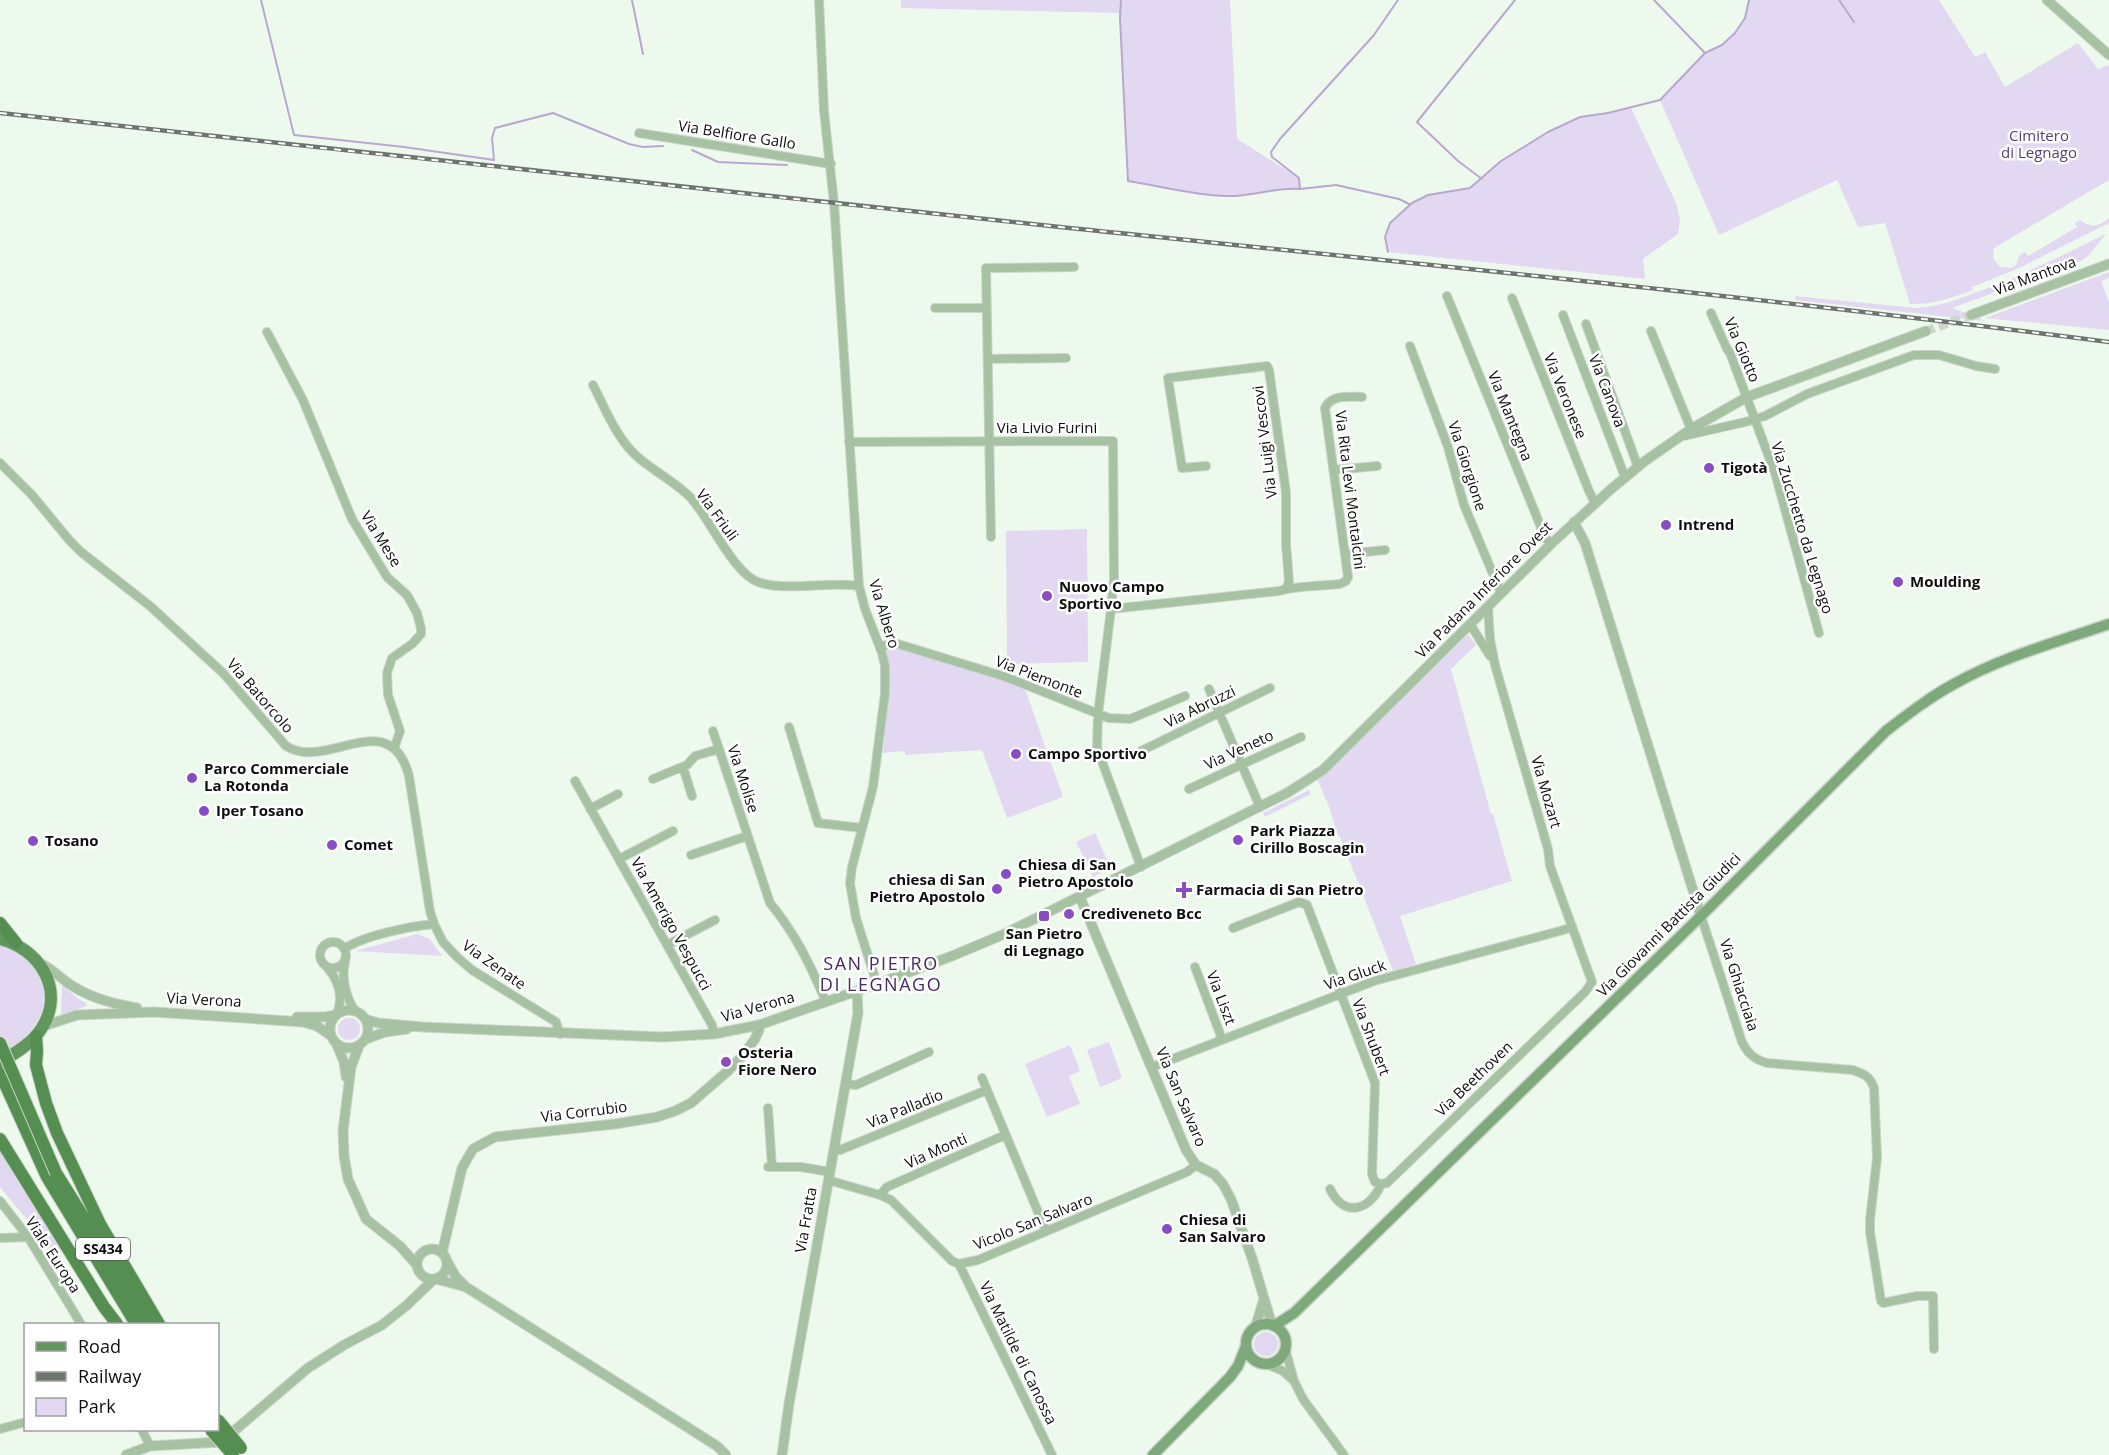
<svg xmlns="http://www.w3.org/2000/svg" width="2109" height="1455" viewBox="0 0 2109 1455" font-family="'Open Sans',sans-serif">
	<style>
		.green { fill: #e2d8f1 }
		.lines { fill: none; stroke-linecap: round; stroke-linejoin: round }
		.stream { stroke: #b8a7cf; stroke-width: 2 }
		.tertiary-tunnel { stroke: #ccd6cb; stroke-width: 9; stroke-dasharray: 9 4.5; stroke-linecap: butt }
		.minor-casing { stroke: #cad4c9; stroke-width: 10 }
		.tertiary-casing { stroke: #cad4c9; stroke-width: 11 }
		.secondary-casing { stroke: #cad4c9; stroke-width: 13 }
		.primary-casing { stroke: #cad4c9; stroke-width: 14 }
		.trunk-casing { stroke: #cad4c9; stroke-width: 14 }
		.minor { stroke: #a6c2a3; stroke-width: 8 }
		.tertiary { stroke: #a6c2a3; stroke-width: 9 }
		.secondary { stroke: #7ea97a; stroke-width: 10 }
		.primary { stroke: #61965d; stroke-width: 12 }
		.trunk { stroke: #548e50; stroke-width: 12 }
		.rail-casing { stroke: #6e756e; stroke-width: 4.5 }
		.rail { stroke: #fff; stroke-width: 2; stroke-dasharray: 7; stroke-linecap: butt }
		.trunk-bridge-casing { stroke: #cad4c9; stroke-width: 14; stroke-linecap: butt }
		.trunk-bridge { stroke: #548e50; stroke-width: 12 }
		.poi-dot { fill: #894dc3; stroke: #fff; stroke-width: 2 }
		.labels { text-anchor: middle; stroke-width: 5; stroke-linejoin: round; paint-order: stroke }
		.shield { fill: #fff; stroke: #555855; stroke-width: 1.5 }
		.shield-label { font-size: 14px; font-weight: bold; fill: #0c100c }
		.street-label { font-size: 15px; fill: #0c100c; stroke: #fff }
		.park-label { font-size: 15px; fill: #573f73; stroke: #fff }
		.poi-label { font-size: 15px; font-weight: bold; fill: #0c100c; stroke: #fff; text-anchor: start }
		.quarter-label { font-size: 18px; letter-spacing: 1.5px; fill: #462a64; stroke: #fff }
	</style>
	<rect width="100%" height="100%" fill="#eef9ed"/>
	<path class="green" d="M901 0H1230L1237 139 1299 178 1300 189C1275 187 1251 197 1226 196 1193 195 1160 186 1128 181L1120 13 901 8Z
		M1749 0H1939L1975 57 1985 52 2005 87 2078 43 2098 69 2108 65 2109 66V180L1994 248 1993 258 2000 267 2010 268 2016 265 2019 256 2025 252 2028 256 2077 227 2075 223 2080 220C2090 228 2099 227 2109 218V223L2019 268 1972 287 1973 290C1952 298 1932 305 1910 304L1885 223 1858 227 1837 180 1719 235 1660 100 1705 53 1722 45 1735 33 1745 18Z
		M1631 108 1677 205 1680 221 1678 234 1643 259 1645 279 1388 252 1385 237 1390 223 1410 205 1428 195 1470 188 1501 161 1548 132 1580 117Z
		M2106 234 2087 257 2081 261 1952 308 1986 321 1795 300V296L1916 308C1940 307 1961 298 1983 290 2025 274 2065 254 2106 234Z
		M2109 272V278L2101 281 2109 302V330L1985 318Z
		M1087 529 1088 662 1007 664 1006 531Z
		M1468 634 1476 645 1451 669 1491 814H1493L1512 881 1400 916 1416 964 1393 971 1340 837 1337 834 1330 809 1317 779 1334 766Z
		M899 648 972 668 1025 689 1063 797 1007 818 982 750 905 755V751L883 753 889 690 887 649Z
		M1309 790 1311 794 1265 817 1263 813Z
		M1095 833 1111 868 1093 877 1076 842Z
		M417 934 430 939 442 956 355 951Z
		M0 945C6 947 13 948 18 951 25 955 30 961 34 968 59 1004 33 1037 0 1055Z
		M62 985 77 998 86 1003 87 1006 61 1015Z
		M338 1029a11 11 0 1 1 22 0a11 11 0 1 1-22 0Z
		M1109 1042 1122 1078 1100 1087 1087 1050Z
		M1070 1045 1080 1071 1069 1076 1080 1104 1047 1117 1025 1064Z
		M0 1146 64 1249 52 1256 30 1223 0 1187Z
		M1254 1344a12 12 0 1 1 24 0a12 12 0 1 1-24 0Z"/>
	<g class="lines">
		<path class="stream" d="M261 0 294 135 404 147 494 160 492 138 495 128 553 113 629 144 643 147 663 146
			M632 0 643 54
			M1121 0 1120 18 1128 181C1160 186 1193 195 1226 196 1251 197 1275 187 1300 189
			M1398 0 1374 35 1280 139 1271 152 1272 157 1299 178 1300 189 1336 185 1399 199 1409 204
			M1654 0 1705 53
			M1839 0 1854 22
			M692 150 718 162 787 165
			M1482 179 1458 161 1417 122 1515 0
			M1388 252 1385 237 1390 223 1412 203 1428 195 1470 188 1501 161 1548 132 1580 117 1608 113 1660 100 1705 53 1722 45 1735 33 1745 18 1749 0"/>
		<path class="tertiary-tunnel" d="M1926 331 1971 315"/>
		<defs>
			<path id="minor" d="M819 0 824 111 834 203 859 586 865 609 882 653 885 666V693L873 787 852 867 850 883 856 918 877 984
				M639 133 831 164
				M1447 296 1545 537 1551 544
				M1512 298 1589 491 1595 503
				M935 308H987
				M1711 313 1727 349 1730 353 1775 473 1819 633
				M1563 315 1625 477
				M1586 324 1638 467
				M1651 331 1691 429
				M267 332 303 400 352 519 387 577 407 595 417 613 421 628V634L412 644 392 658 387 673 388 695 400 731 394 749
				M1410 346 1448 447 1464 505 1501 593
				M988 359 1066 358
				M593 385C603 404 611 425 624 442 641 466 669 476 690 497 709 517 733 573 758 582 786 592 828 581 859 586
				M1684 436 1745 422 1765 416 1807 394 1914 355H1939L1976 366 1995 369
				M849 442 1113 441 1114 579 1111 609
				M0 463 32 495 70 541 81 552 150 606 223 673 286 746C326 772 390 703 409 776L430 911 434 924 443 942 457 957 472 970 556 1022 560 1034
				M1206 466 1182 468 1168 378 1267 366 1269 370 1286 492V544L1289 581 1287 587
				M1334 470 1377 466
				M991 537 986 268 1074 267
				M1345 554 1385 550
				M1470 624 1490 656
				M880 646 898 644 1006 677 1109 718 1130 719 1185 696
				M1209 689 1260 807
				M789 727 818 823 862 828
				M713 731 770 903C795 933 811 966 826 1002
				M1141 751 1270 688
				M683 767 692 796
				M653 779 687 765 695 756 719 749
				M575 781 712 1025 714 1034
				M1189 789 1301 737
				M590 809 618 794
				M691 855 747 836
				M619 859 673 831
				M1141 867 1097 748 1098 714 1111 609 1279 591C1294 586 1322 586 1340 584L1346 581 1348 577 1325 408C1331 394 1349 397 1362 397
				M1701 916 1742 1042C1748 1054 1754 1059 1767 1063L1853 1070C1864 1074 1870 1076 1874 1088L1877 1158 1870 1220V1232L1881 1301 1883 1303 1917 1296H1933L1934 1349
				M1233 928 1299 902 1307 905 1375 1083 1372 1174 1375 1182 1381 1184
				M320 955a13 13 0 1 1 26 0a13 13 0 1 1-26 0Z
				M667 945 715 920
				M344 949C362 936 411 926 434 924
				M345 962C341 978 346 997 355 1011
				M327 967C339 981 344 996 337 1014
				M1195 967 1222 1039
				M1152 1067 1374 981 1567 929 1572 926
				M982 1078 1046 1231
				M846 1084 856 1085 929 1052
				M768 1108 772 1167
				M834 1150H840L987 1090
				M768 1167H801L830 1172
				M828 1180 880 1195 891 1200 952 1261 959 1264 978 1260 1187 1172 1196 1165
				M1330 1189C1344 1218 1370 1211 1381 1184L1387 1183 1585 992 1592 982 1550 866 1548 849 1495 665 1490 639 1488 607
				M880 1195 887 1187 1005 1135
				M0 1201 28 1237 81 1324
				M0 1238 28 1237
				M959 1264 1052 1455
				M1285 1348 1294 1381 1303 1399 1344 1455
				M1266 1364 1283 1371 1293 1380
				M0 1429 26 1422
				M142 1430 150 1446"/>
			<path id="tertiary" d="M2047 0 2109 55
				M1971 315 2109 264
				M1574 522 1585 543 1701 916
				M1080 897 1186 1150 1196 1165 1214 1174 1223 1184 1231 1199 1252 1258 1272 1325
				M40 963C53 969 62 980 74 987 94 999 115 1004 137 1008
				M330 1029a19 19 0 1 1 38 0a19 19 0 1 1-38 0Z
				M297 1017H325L336 1015
				M365 1019 378 1023 422 1027 663 1037 714 1034 759 1025 877 984 952 956 1002 935 1287 793 1323 770 1551 544 1610 490 1645 461 1691 429 1747 397 1926 331
				M44 1026 77 1015 154 1012 303 1022 317 1026 330 1035
				M366 1039 385 1032 407 1029
				M337 1045 344 1062 346 1077
				M359 1046 351 1067 343 1131 344 1156 348 1179 366 1219 400 1246 416 1264
				M417 1264a15 15 0 1 1 30 0a15 15 0 1 1-30 0Z
				M442 1253 462 1168 473 1149 495 1137 615 1124 657 1117 675 1111 691 1103 729 1070 744 1054 755 1039 759 1030V1025
				M447 1261 456 1277 465 1286
				M436 1279 466 1287 717 1446 726 1455
				M1255 1328 1263 1302
				M126 1455 150 1446 221 1442 308 1368 344 1345 382 1325 406 1306 434 1279
				M782 1455 789 1404 858 1013 857 991"/>
			<path id="secondary" d="M1246 1344a20 20 0 1 1 40 0a20 20 0 1 1-40 0Z
				M1274 1326 1294 1313 1701 916 1886 731C1908 714 1930 697 1954 684 2002 657 2057 642 2109 624
				M1153 1455 1230 1377 1238 1366 1246 1346"/>
			<path id="primary" d="M0 939C38 948 65 988 43 1026 34 1042 16 1053 0 1062"/>
			<path id="trunk" d="M0 923 16 943
				M36 1036 37 1051 36 1065 46 1103 57 1133 100 1224 159 1324
				M0 1073 47 1177 136 1324
				M0 1139 104 1307 117 1324
				M56 1173 150 1324"/>
		</defs>
		<use href="#minor" class="minor-casing"/>
		<use href="#tertiary" class="tertiary-casing"/>
		<use href="#secondary" class="secondary-casing"/>
		<use href="#primary" class="primary-casing"/>
		<use href="#trunk" class="trunk-casing"/>
		<use href="#minor" class="minor"/>
		<use href="#tertiary" class="tertiary"/>
		<use href="#secondary" class="secondary"/>
		<use href="#primary" class="primary"/>
		<use href="#trunk" class="trunk"/>
		<defs>
			<path id="rail" d="M0 113C353 151 706 190 1060 227 1410 263 1760 297 2109 342"/>
		</defs>
		<use href="#rail" class="rail-casing"/>
		<use href="#rail" class="rail"/>
		<defs>
			<path id="trunk-bridge" d="M0 1043 56 1173
				M218 1420 241 1448
				M211 1430 233 1455"/>
		</defs>
		<use href="#trunk-bridge" class="trunk-bridge-casing"/>
		<use href="#trunk-bridge" class="trunk-bridge"/>
	</g>
	<g class="poi-dot">
		<circle cx="1709" cy="468" r="6"/>
		<circle cx="1666" cy="525" r="6"/>
		<circle cx="1898" cy="582" r="6"/>
		<circle cx="1047" cy="596" r="6"/>
		<circle cx="1016" cy="754" r="6"/>
		<circle cx="192" cy="778" r="6"/>
		<circle cx="204" cy="811" r="6"/>
		<circle cx="1238" cy="840" r="6"/>
		<circle cx="33" cy="841" r="6"/>
		<circle cx="332" cy="845" r="6"/>
		<circle cx="1006" cy="874" r="6"/>
		<circle cx="997" cy="889" r="6"/>
		<path d="M1181 881h6v6h6v6h-6v6h-6v-6h-6v-6h6z"/>
		<circle cx="1069" cy="914" r="6"/>
		<rect x="1038" y="910" width="12" height="12" rx="3"/>
		<circle cx="726" cy="1062" r="6"/>
		<circle cx="1167" cy="1229" r="6"/>
	</g>
	<g class="labels">
		<rect class="shield" x="76" y="1238" width="54" height="22" rx="4.5"/>
		<g class="shield-label">
			<text x="103" y="1254">SS434</text>
		</g>
		<g class="street-label">
			<text transform="translate(737 135) rotate(9)" y="5">Via Belfiore Gallo</text>
			<text transform="translate(2035 276) rotate(-20)" y="5">Via Mantova</text>
			<text transform="translate(1742 350) rotate(67)" y="5">Via Giotto</text>
			<text transform="translate(1607 391) rotate(69)" y="5">Via Canova</text>
			<text transform="translate(1565 396) rotate(68)" y="5">Via Veronese</text>
			<text transform="translate(1510 416) rotate(68)" y="5">Via Mantegna</text>
			<text x="1047" y="433">Via Livio Furini</text>
			<text transform="translate(1265 442) rotate(-97)" y="5">Via Luigi Vescovi</text>
			<text transform="translate(1467 466) rotate(72)" y="5">Via Giorgione</text>
			<text transform="translate(1350 490) rotate(83)" y="5">Via Rita Levi Montalcini</text>
			<text transform="translate(717 515) rotate(54)" y="5">Via Friuli</text>
			<text transform="translate(1802 528) rotate(73)" y="5">Via Zucchetto da Legnago</text>
			<text transform="translate(381 539) rotate(58)" y="5">Via Mese</text>
			<text transform="translate(1484 590) rotate(-45)" y="5">Via Padana Inferiore Ovest</text>
			<text transform="translate(884 614) rotate(73)" y="5">Via Albero</text>
			<text transform="translate(1039 677) rotate(21)" y="5">Via Piemonte</text>
			<text transform="translate(260 696) rotate(49)" y="5">Via Batorcolo</text>
			<text transform="translate(1200 707) rotate(-26)" y="5">Via Abruzzi</text>
			<text transform="translate(1239 750) rotate(-25)" y="5">Via Veneto</text>
			<text transform="translate(743 779) rotate(72)" y="5">Via Molise</text>
			<text transform="translate(1546 792) rotate(74)" y="5">Via Mozart</text>
			<text transform="translate(671 924) rotate(61)" y="5">Via Amerigo Vespucci</text>
			<text transform="translate(1669 925) rotate(-45)" y="5">Via Giovanni Battista Giudici</text>
			<text transform="translate(494 965) rotate(35)" y="5">Via Zenate</text>
			<text transform="translate(1355 975) rotate(-19)" y="5">Via Gluck</text>
			<text transform="translate(1739 985) rotate(72)" y="5">Via Ghiacciaia</text>
			<text transform="translate(1221 998) rotate(69)" y="5">Via Liszt</text>
			<text transform="translate(204 1000) rotate(3)" y="5">Via Verona</text>
			<text transform="translate(758 1007) rotate(-16)" y="5">Via Verona</text>
			<text transform="translate(1371 1037) rotate(69)" y="5">Via Shubert</text>
			<text transform="translate(1474 1079) rotate(-44)" y="5">Via Beethoven</text>
			<text transform="translate(1181 1097) rotate(67)" y="5">Via San Salvaro</text>
			<text transform="translate(905 1109) rotate(-22)" y="5">Via Palladio</text>
			<text transform="translate(584 1112) rotate(-7)" y="5">Via Corrubio</text>
			<text transform="translate(936 1151) rotate(-24)" y="5">Via Monti</text>
			<text transform="translate(806 1220) rotate(-80)" y="5">Via Fratta</text>
			<text transform="translate(1033 1222) rotate(-22)" y="5">Vicolo San Salvaro</text>
			<text transform="translate(53 1255) rotate(57)" y="5">Viale Europa</text>
			<text transform="translate(1018 1353) rotate(64)" y="5">Via Matilde di Canossa</text>
		</g>
		<g class="park-label">
			<text x="2039" y="141">Cimitero<tspan x="2039" dy="17">di Legnago</tspan></text>
		</g>
		<g class="poi-label">
			<text x="1721" y="473">Tigotà</text>
			<text x="1678" y="530">Intrend</text>
			<text x="1910" y="587">Moulding</text>
			<text x="1059" y="592">Nuovo Campo<tspan x="1059" dy="17">Sportivo</tspan></text>
			<text x="1028" y="759">Campo Sportivo</text>
			<text x="204" y="774">Parco Commerciale<tspan x="204" dy="17">La Rotonda</tspan></text>
			<text x="216" y="816">Iper Tosano</text>
			<text x="1250" y="836">Park Piazza<tspan x="1250" dy="17">Cirillo Boscagin</tspan></text>
			<text x="45" y="846">Tosano</text>
			<text x="344" y="850">Comet</text>
			<text x="1018" y="870">Chiesa di San<tspan x="1018" dy="17">Pietro Apostolo</tspan></text>
			<text x="985" y="885" text-anchor="end">chiesa di San<tspan x="985" dy="17">Pietro Apostolo</tspan></text>
			<text x="1196" y="895">Farmacia di San Pietro</text>
			<text x="1081" y="919">Crediveneto Bcc</text>
			<text x="1044" y="939" text-anchor="middle">San Pietro<tspan x="1044" dy="17">di Legnago</tspan></text>
			<text x="738" y="1058">Osteria<tspan x="738" dy="17">Fiore Nero</tspan></text>
			<text x="1179" y="1225">Chiesa di<tspan x="1179" dy="17">San Salvaro</tspan></text>
		</g>
		<g class="quarter-label">
			<text x="881" y="970">SAN PIETRO<tspan x="881" dy="21">DI LEGNAGO</tspan></text>
		</g>
	</g>
	<rect x="24" y="1323" width="195" height="108" fill="#ffffff" stroke="#9e9f9e" stroke-width="1.5"/>
	<rect x="36" y="1342" width="30" height="9" fill="#61965d" stroke="#9e9f9e" stroke-width="1.5"/>
	<text x="78" y="1353" font-size="18" fill="#0c100c">Road</text>
	<rect x="36" y="1372" width="30" height="9" fill="#6e756e" stroke="#9e9f9e" stroke-width="1.5"/>
	<text x="78" y="1383" font-size="18" fill="#0c100c">Railway</text>
	<rect x="36" y="1398" width="30" height="18" fill="#e2d8f1" stroke="#9e9f9e" stroke-width="1.5"/>
	<text x="78" y="1413" font-size="18" fill="#0c100c">Park</text>
</svg>
